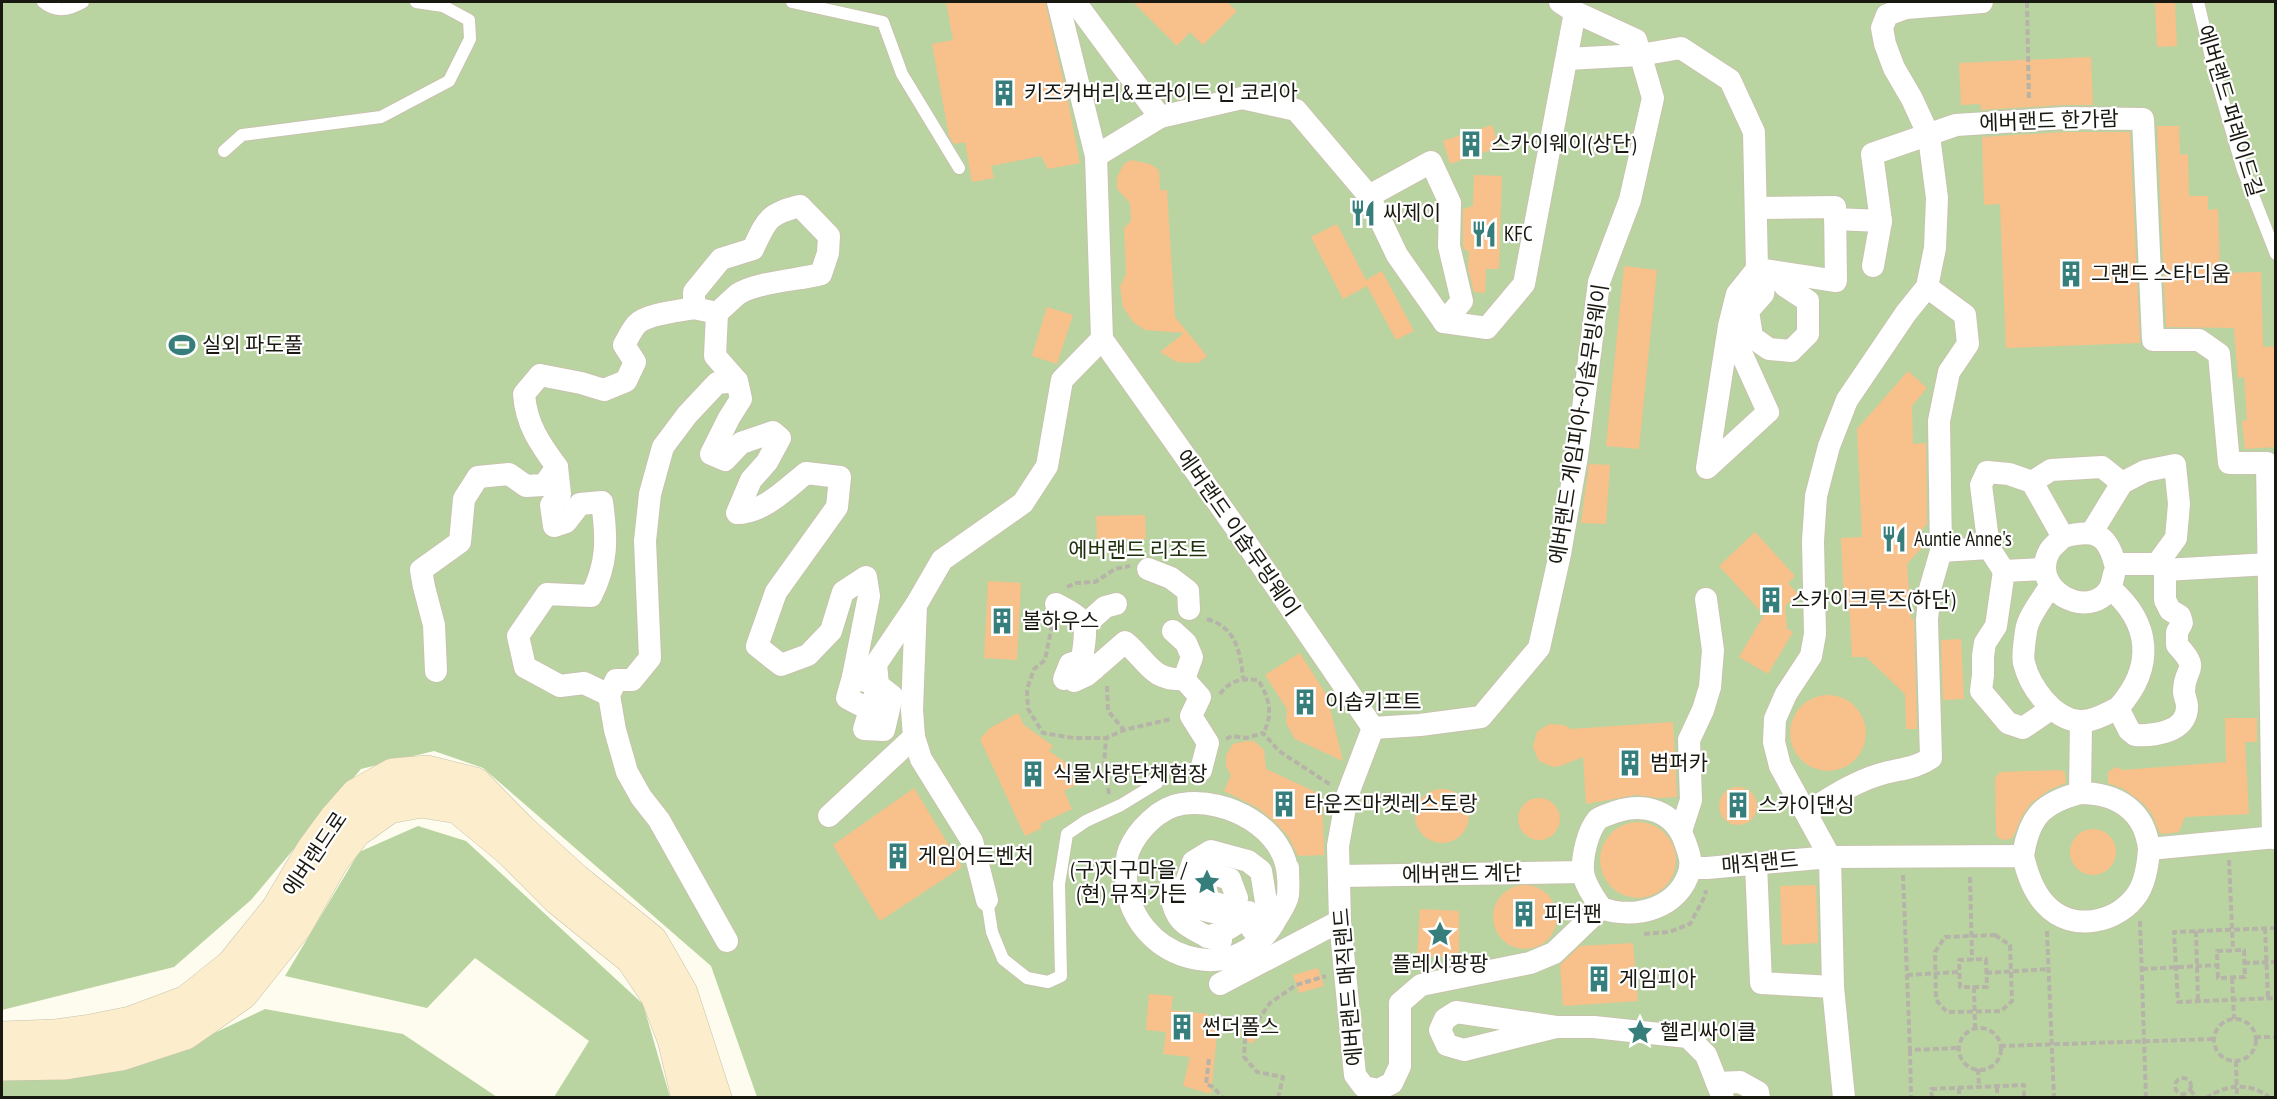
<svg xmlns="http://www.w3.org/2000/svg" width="2277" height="1099" font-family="'PT Sans Narrow','Noto Sans KR',sans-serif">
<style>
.green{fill:#bad4a1}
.building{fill:#f8c08a}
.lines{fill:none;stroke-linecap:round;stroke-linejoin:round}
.lane-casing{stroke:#c7c3ad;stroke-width:14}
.street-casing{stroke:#c7c3ad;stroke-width:24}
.secondary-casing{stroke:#c7c3ad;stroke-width:34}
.path{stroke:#b6b4a8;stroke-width:4;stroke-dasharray:6 3;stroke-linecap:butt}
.lane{stroke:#fff;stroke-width:12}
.street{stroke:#fff;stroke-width:22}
.secondary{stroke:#fcedcd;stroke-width:33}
.labels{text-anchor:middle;stroke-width:4.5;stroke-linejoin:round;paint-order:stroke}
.poi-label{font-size:21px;fill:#1a1911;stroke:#fff;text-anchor:start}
.street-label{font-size:21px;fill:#1a1911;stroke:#fff}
.park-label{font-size:21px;fill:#20300d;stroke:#fff}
</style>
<rect width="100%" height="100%" fill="#fefcee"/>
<g class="green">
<path d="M2,2h2273v1095h-1518l-46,-131 -228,-198 -49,-17 -73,18 -110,131 -77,67 -172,43z"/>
<path d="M418,826l48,15 177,163 27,93h-116l35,-56 -114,-83 -48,50 -142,-32 74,-124z"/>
<path d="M265,1009l138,25 94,63 -495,1v-20l119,-7 66,-25z"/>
</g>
<g class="building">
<path d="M946,2h99l22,94 13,67 -32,6 -7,-13 -50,10 3,12 -22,4 -7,-40 -11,2 -5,-8 -17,-92 21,-4z"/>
<path d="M1133,2h94l10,9 -34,34 -13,-13 -13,14z"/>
<path d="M2155,2h20l2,44 -20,1z"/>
<path d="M2091,57l2,48h-30l-82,5 -1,-6 -19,1 -2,-42z"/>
<path d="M1492,125l7,22 -49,17 -7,-23z"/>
<path d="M2157,126h22l1,29 8,-1 1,42h19v14l10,-1 2,64 41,-1 2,75 13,-1v101l-31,2 -3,-28 5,-1 -3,-43 -6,1 -4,-50 -68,-1z"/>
<path d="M2064,132h66l10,211 -134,5 -6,-144 -16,1 -2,-68z"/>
<path d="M1131,160l19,4 9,6 1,20h7l8,127 32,39 -9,7 -21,-1 -17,-10 24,-19 -39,-3 -12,-8 -10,-15 -3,-20 6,-13 -2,-46 7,-7 -1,-18 -13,-14v-12l7,-13z"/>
<path d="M1474,175l28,1 -3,93h-13l-1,24 -11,-1 -6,-24 1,-16 -5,-3 -1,-4v-36l10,-3z"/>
<path d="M1337,224l29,56 16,-9 32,60 -18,9 -29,-54 -24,13 -32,-62z"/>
<path d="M1624,266l33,4 -18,179 -33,-3z"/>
<path d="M1047,307l26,8 -16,49 -25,-8z"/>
<path d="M1908,371l19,17 -15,18 1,38 13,-1 1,81 -9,10 9,8 -20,22 4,54 3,2 3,109h-11l-1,-35 -39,-37h-14l-3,-55h-5l-3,-64 21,-1 -5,-108z"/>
<path d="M1589,464l21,1 -4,59 -25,-1z"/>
<path d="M1145,515l1,24 -49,2 -1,-25z"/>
<path d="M1755,532l40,44 -7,7 10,11 -13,12 2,23 6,3 -25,42 -29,-17 25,-42 -45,-49z"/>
<path d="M988,581l33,2 -4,77 -33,-2z"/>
<path d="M1961,639l3,60 -21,1 -2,-60z"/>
<path d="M1300,653l27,43 16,65 -48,-22 -9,-16 1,-14 -22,-34z"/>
<circle cx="1828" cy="733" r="38"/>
<path d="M1018,713l6,12 29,21 -4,5 16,11 11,23 -12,6 8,18 -32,15 2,4 -17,8 -45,-97 10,-11z"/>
<path d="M2225,718h32v24h-12l4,72 -64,3 -6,15 -16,2 -4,-2 -6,-16 -9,-12 -20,-15 -16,-6v-11l8,-5 7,3 103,-8z"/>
<path d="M1673,722l4,75 -18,1 -23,-3 -50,9 -3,-47 -23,9 -7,1 -14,-6 -6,-14 4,-15 12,-8 15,1 7,4z"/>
<path d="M1246,741h8l10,9 2,19 56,26 2,60 -26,1 -10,-20 -14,-15 -16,-13 -34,-17 7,-16 -5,-8v-12l7,-11z"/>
<path d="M2060,770l5,2 1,11 -17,7 -19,14 -8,12 -9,21 -6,3 -7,-1 -4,-4 -1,-57 5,-6z"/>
<circle cx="1738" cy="806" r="19"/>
<path d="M914,788l48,79 -82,54 -47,-76z"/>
<circle cx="1442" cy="816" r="27"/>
<circle cx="1539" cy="819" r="21"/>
<circle cx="1638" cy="860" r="38"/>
<circle cx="2093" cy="852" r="23"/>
<path d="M1816,885l2,58 -36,2 -2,-59z"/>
<circle cx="1525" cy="917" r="32"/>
<path d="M1420,909l39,2v46h-42z"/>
<path d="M1633,943l5,58 -75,5 -3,-41 20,-19z"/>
<path d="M1318,968l6,18 -25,7 -6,-18z"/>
<path d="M1149,994l24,2 -2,14 37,4 -1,10 11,1 -7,69 -28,-8 7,-29 -27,-3 3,-22 -20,-2z"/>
<path d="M1252,1018l13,8 -13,18 -12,-9z"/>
</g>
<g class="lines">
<g class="lane-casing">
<g id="lane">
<path d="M43,2c13,11 26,8 40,0"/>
<path d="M792,2l91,20 19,52 57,94"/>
<path d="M2198,2l17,72 28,96 33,84"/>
<path d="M224,151l18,-16 139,-18 68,-36 21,-42 -1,-19 -26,-14 -27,-4"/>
<path d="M987,900l5,32 11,27 24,19 21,4 13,-6 -2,-92 8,-50 19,-13 35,-16 36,-22"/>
</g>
</g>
<g class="street-casing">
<g id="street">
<path d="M1075,2l85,115 82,-19 54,12 73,86 28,59 47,67 18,-21 -13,-55 1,-43 -19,-41 -62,34"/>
<path d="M1982,2l-76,6 -19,7 -5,13 3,16 9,24 18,31 17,37 8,62 -2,50 -8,39 -21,26 -59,87 -18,46 -13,50 -3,45 2,93 -4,22 -25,38 -11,25 -1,23 6,24 50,91 193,-1c4,17 10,36 23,49 26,28 73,18 92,-12 8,-13 10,-29 11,-44l127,-12"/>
<path d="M1567,59l73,-4 41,-7 49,32 24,52 3,137 -20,25 -8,32 -22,142 61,-56 -39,-86"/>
<path d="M1096,156l64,-39"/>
<path d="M1756,208l79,-1 1,74 -79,-12"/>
<path d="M1835,219l46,2 -8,45"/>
<path d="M1881,221l-9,-67 84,-29 108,-7 79,1 10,221h46l20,14 10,109h38l6,375"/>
<path d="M1767,271l-4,23 -15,17 4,26 17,12 22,2 17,-17v-33l-23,-15"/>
<path d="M717,313l-23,-5v-16l27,-33 32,-10c14,-30 15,-35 47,-43l29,30 -1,17 -7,21c-23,6 -64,8 -83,20 -7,6 -14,13 -21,19l-2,43 22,25"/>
<path d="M1444,322l43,6 37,-44 51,-272 -15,-10"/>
<path d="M1102,339l134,189 137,200"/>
<path d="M557,467l3,27 -9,11 3,21 12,-4 14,-18 22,-2c5,36 6,61 -11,94l-44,-2 -29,42 7,31 35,19 24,-3 25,12"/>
<path d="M2032,482l19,-12 51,-3 20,16 23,-12 30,-6 4,39 -3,34 -19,26h-42c-8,-32 -22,-35 -52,-27"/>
<path d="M2092,532l30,-49"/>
<path d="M2063,537c-4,4 -10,9 -13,13 -23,40 40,72 60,38 2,-4 3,-10 4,-14"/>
<path d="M1941,551l48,-3"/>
<path d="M2157,564l8,6 104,-6"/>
<path d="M1148,569l23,9 17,13 1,18"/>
<path d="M2045,569l-41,2 -8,55 -11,17 -2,13v19l-2,16 27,32 15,5 28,-19"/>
<path d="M2004,571l-15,-23 -8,-63 6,-13 22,2 23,8 31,55"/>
<path d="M2050,586c-7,13 -22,30 -24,45 -1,9 -4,24 -2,32 6,24 29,56 55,58 13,1 27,-7 39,-13"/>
<path d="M2110,588c41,35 45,79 8,120l11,22 6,5c19,1 53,-3 52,-29 0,-5 -3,-10 -3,-14 0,-27 18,-20 -7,-47v-13l5,-9 -2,-7 -10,-6 -5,-10v-30"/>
<path d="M1056,604c34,18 31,18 26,56"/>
<path d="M1084,626l21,-19 11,-3"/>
<path d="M1173,631l13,12 6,14 -8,22"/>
<path d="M1094,669l31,-27c23,19 26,39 59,37l16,18 -9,19 17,27 -7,27"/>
<path d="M436,671l-2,-46 -10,-38 -3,-17 39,-28 4,-43 14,-22 31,-3 17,12 18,-1 13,-18c-17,-23 -31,-43 -33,-73l16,-19 41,8 23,7 22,-9 9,-19 -11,-17c4,-7 8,-16 13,-21 9,-10 43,-13 57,-16"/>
<path d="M1064,679l6,-15 12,-4 12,9 -7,6 -13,6"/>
<path d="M870,710l-23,-12 6,-21 25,8 -14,44 20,1 8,-34 -14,-11 -2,-21 40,-59"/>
<path d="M1373,728l-26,68 -9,50 2,75 15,154 9,12 14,3 14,-7 8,-17v-63l21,-18 109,-22 24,-10 47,-45c-7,-11 -17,-24 -18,-37 -1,-15 5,-41 15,-52 4,-3 12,-5 17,-7 30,-10 59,-1 70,30 3,8 7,19 5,27 -10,40 -55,51 -89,39"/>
<path d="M1373,728l47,-3 61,-8 58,-69 21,-94 17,-98 22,-174 31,-82 23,-102 -17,-58 -61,-28"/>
<path d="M2080,793c36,0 65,17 69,56"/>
<path d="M1807,812c22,-13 45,-29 71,-37 19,-6 37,-6 53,-17l-4,-138 3,-31 11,-38 -2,-130 10,-49 19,-28 -3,-29 -38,-28"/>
<path d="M829,816l85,-79"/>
<path d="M1681,831l10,-31 -2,-60 14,-30 7,-23 3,-37 -7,-51"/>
<path d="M2023,856c6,-39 19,-53 57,-63l1,-71"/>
<path d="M1756,864l5,119 72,4"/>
<path d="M1288,868c0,9 1,18 0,27 -1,8 -8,17 -12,24 -40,75 -148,39 -150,-42 0,-7 0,-20 3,-27 8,-19 30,-43 53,-46 45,-7 105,25 106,74"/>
<path d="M1690,868h17l123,-11 3,130 11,111"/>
<path d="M1340,876l243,-4"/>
<path d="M1170,888c1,10 4,25 12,33 6,6 30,20 39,19"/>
<path d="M987,900l-15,-59 -51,-82 -7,-22 -2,-27 4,-105 26,-45 81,-57 24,-37 15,-86 40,-41 -6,-183 -38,-154"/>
<path d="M1231,908l-22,-7 -5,-19 9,-8 17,5 7,19 -11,17 -30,-7 -10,-25 7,-21 18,-11 37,10 13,10 6,37 -15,21"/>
<path d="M1207,937c17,-4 30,-12 42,-25"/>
<path d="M727,941l-68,-121 -18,-23 -14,-25 -12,-42 -6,-35 7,-15h16l18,-22 -5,-117 5,-47 13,-47 24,-32 30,-32 20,-2 4,18 -12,19 -18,36 14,6 16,-17 32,-11 7,6 -13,24 -16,18 -14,33c26,0 49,-24 69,-40l34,4 -3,30 -61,85 -19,54 24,19 27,-10 23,-24 12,-39 23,-15 3,19 -16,81"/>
<path d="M1220,984l120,-63"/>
<path d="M1556,1027l-92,23 -17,-5 -7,-15 5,-11 11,-7 100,15h38l94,10 18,18 17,43"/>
<path d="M1717,1083l23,-1 18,10 1,6"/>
</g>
</g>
<g class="secondary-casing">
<g id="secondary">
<path d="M2,1038l52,-2 37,-5 40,-8 56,-21 45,-36 46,-57 35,-59 22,-30 22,-25 36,-20 34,-3 48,12 45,46 55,50 76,61 30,52 34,105"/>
<path d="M2,1064l63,-1 56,-9 64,-21 57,-40 54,-68 36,-64 23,-30 34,-24 32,-6 37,6 52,43 49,49 73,59 25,37 17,44 14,59"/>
</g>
</g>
<g class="path">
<path d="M2027,2l2,99"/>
<path d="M1067,587l9,-4 19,-1 20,-13 15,-3"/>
<path d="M1207,619c29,9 33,31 36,59"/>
<path d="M1052,625l-7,35 -11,9 -7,20 1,20 15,24 31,5h32"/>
<path d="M1107,686l1,25 16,19"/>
<path d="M1220,694c10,-14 22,-16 38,-14 11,17 16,35 5,53"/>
<path d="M1226,739l6,-3 14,2 17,-5 16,18 52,34"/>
<path d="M1109,794l-5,-28 2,-28 18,-8 47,-11"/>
<path d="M2229,860l4,90"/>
<path d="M1903,875l7,175 49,-2"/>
<path d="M1970,877l2,83"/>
<path d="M2140,921l6,177"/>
<path d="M2265,928l3,70"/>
<path d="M2276,928l-102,4 4,70 98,-4"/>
<path d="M2047,931l7,167"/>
<path d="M2196,931l2,70"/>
<path d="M1644,934l25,-2 21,-8 15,-28 1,-6"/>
<path d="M1995,935l15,10 2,56 -11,10 -54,1 -11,-12 -1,-48 10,-15z"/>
<path d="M2244,950l1,27 -27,1 -1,-27z"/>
<path d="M1986,959l1,28h-27l-1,-27z"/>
<path d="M2244,963l32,-1"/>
<path d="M2142,969l76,-4"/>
<path d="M1986,973l63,-4"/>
<path d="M1907,975l52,-3"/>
<path d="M2232,978l2,41"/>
<path d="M1974,987l1,41"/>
<circle cx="2235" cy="1040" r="21"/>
<circle cx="1980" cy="1049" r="21"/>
<path d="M2255,1037h21"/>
<path d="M2000,1046l214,-7"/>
<path d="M1910,1050l1,48"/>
<path d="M1209,1059l-3,25 7,3 10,11"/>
<path d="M2236,1061l1,37"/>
<path d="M1978,1069l1,18"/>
<circle cx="2183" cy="1086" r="8"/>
<path d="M1997,1087v11"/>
<path d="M1959,1088v10"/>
<path d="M2190,1090l7,8"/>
<path d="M1278,1098l5,-21 -26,-5 -13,-15 1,-18 25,-36 26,-18 30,-9"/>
<path d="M1932,1098l-1,-9 93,-4v13"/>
<path d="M2206,1098c20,-13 44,-17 64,0"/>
</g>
<use href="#lane" class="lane"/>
<use href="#street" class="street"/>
<use href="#secondary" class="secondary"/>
</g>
<defs>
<g id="building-bare" transform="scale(2.07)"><path d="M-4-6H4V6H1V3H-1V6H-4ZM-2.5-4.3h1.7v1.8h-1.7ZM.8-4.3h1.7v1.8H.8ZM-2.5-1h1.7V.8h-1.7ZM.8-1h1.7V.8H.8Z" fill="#367e7b" stroke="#fff" stroke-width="2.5" paint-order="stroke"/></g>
<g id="restaurant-bare" transform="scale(2.07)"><path d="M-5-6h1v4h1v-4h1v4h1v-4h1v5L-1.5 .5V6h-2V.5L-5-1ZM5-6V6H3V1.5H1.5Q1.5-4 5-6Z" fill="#367e7b" stroke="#fff" stroke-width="2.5" paint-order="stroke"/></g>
<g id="stadium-bare" transform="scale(2.07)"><path d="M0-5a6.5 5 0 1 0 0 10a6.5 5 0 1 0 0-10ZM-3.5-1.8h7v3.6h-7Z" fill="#367e7b" stroke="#fff" stroke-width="2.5" paint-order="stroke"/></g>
<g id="sight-bare" transform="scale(2.07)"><path d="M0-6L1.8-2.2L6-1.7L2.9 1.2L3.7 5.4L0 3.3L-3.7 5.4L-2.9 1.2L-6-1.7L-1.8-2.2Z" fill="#367e7b" stroke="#fff" stroke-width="2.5" paint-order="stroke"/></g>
</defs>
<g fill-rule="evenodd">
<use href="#building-bare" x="1004" y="93"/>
<use href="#building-bare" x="1471" y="144"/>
<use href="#restaurant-bare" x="1363" y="213"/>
<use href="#restaurant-bare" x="1484" y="234"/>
<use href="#building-bare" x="2071" y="274"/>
<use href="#stadium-bare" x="182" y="345"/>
<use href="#restaurant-bare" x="1894" y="539"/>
<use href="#building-bare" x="1771" y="600"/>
<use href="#building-bare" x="1002" y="621"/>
<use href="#building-bare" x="1305" y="702"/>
<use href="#building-bare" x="1630" y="763"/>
<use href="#building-bare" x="1033" y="774"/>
<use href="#building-bare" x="1284" y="804"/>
<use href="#building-bare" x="1738" y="805"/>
<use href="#building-bare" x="898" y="856"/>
<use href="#sight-bare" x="1207" y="882"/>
<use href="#building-bare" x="1524" y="914"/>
<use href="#sight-bare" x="1440" y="934"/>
<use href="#building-bare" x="1599" y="979"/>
<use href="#building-bare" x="1182" y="1027"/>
<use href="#sight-bare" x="1640" y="1032"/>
</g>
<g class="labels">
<g class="poi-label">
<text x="1024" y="100">키즈커버리&amp;프라이드 인 코리아</text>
<text x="1491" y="151">스카이웨이(상단)</text>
<text x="1383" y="220">씨제이</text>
<text x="1504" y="241">KFC</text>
<text x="2091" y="281">그랜드 스타디움</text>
<text x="202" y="352">실외 파도풀</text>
<text x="1914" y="546">Auntie Anne's</text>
<text x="1791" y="607">스카이크루즈(하단)</text>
<text x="1022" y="628">볼하우스</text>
<text x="1325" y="709">이솝키프트</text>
<text x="1650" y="770">범퍼카</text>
<text x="1053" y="781">식물사랑단체험장</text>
<text x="1304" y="811">타운즈마켓레스토랑</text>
<text x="1758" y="812">스카이댄싱</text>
<text x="918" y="863">게임어드벤처</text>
<text x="1187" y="877" text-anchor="end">(구)지구마을 /<tspan x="1187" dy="24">(현) 뮤직가든</tspan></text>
<text x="1544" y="921">피터팬</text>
<text x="1440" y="971" text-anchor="middle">플레시팡팡</text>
<text x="1619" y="986">게임피아</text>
<text x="1202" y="1034">썬더폴스</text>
<text x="1660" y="1039">헬리싸이클</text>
</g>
<g class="street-label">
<text transform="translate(2230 111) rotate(73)" y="7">에버랜드 퍼레이드길</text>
<text transform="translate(2049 121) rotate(-2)" y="7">에버랜드 한가람</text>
<text transform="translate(1579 424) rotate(-81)" y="7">에버랜드 게임피아~이솝무빙웨이</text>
<text transform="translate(1238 533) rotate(55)" y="7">에버랜드 이솝무빙웨이</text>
<text transform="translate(315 854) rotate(-56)" y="7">에버랜드로</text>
<text transform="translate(1760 863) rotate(-5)" y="7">매직랜드</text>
<text transform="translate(1462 874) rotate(-1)" y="7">에버랜드 계단</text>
<text transform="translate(1348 987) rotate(-95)" y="7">에버랜드 매직랜드</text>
</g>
<g class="park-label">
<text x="1138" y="557">에버랜드 리조트</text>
</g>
</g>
<rect width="2277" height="1099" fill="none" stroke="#1a1911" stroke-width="6"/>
</svg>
